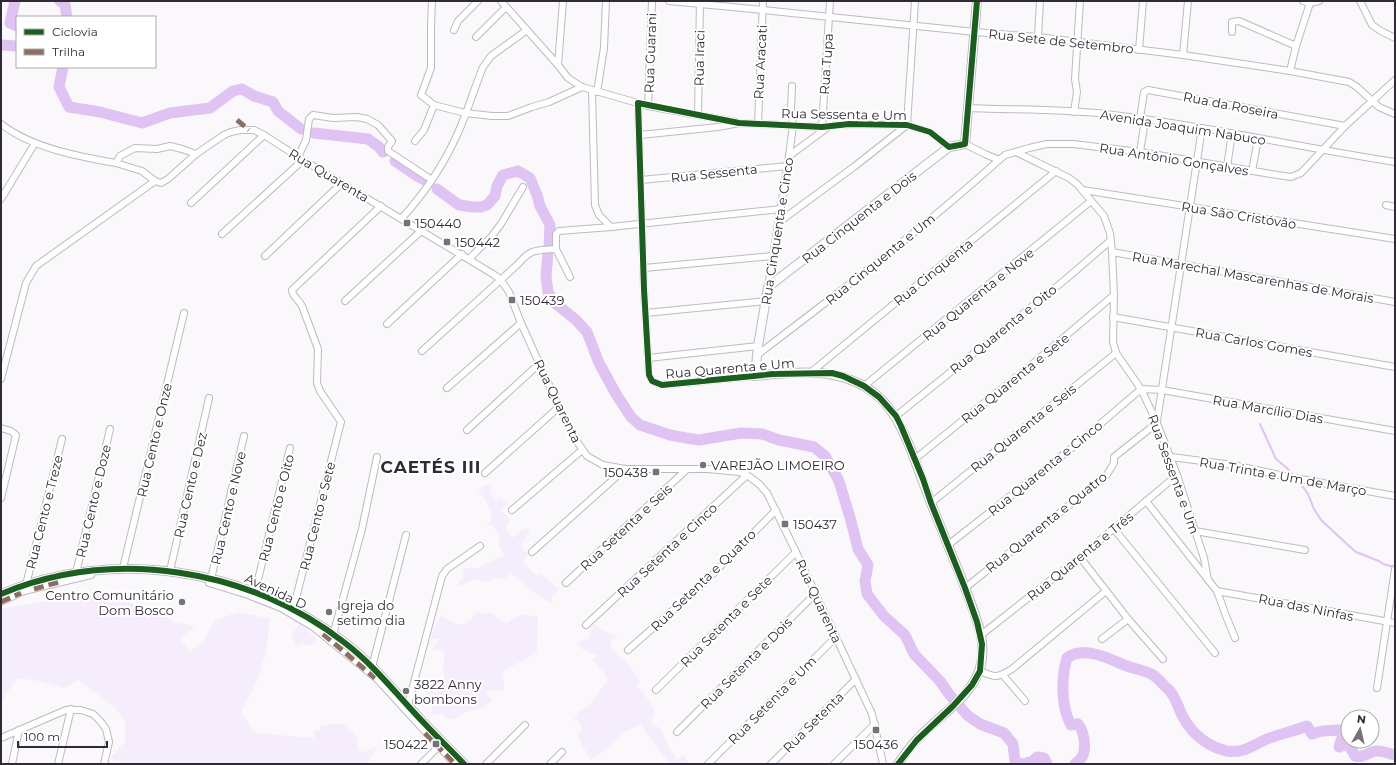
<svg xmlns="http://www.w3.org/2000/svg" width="1396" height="765" font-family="Montserrat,sans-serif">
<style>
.green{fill:#f6edfc}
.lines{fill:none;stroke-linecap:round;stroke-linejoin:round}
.stream{stroke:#dfc3f2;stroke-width:2}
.river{stroke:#dfc3f2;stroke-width:11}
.street-casing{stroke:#bebac1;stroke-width:8}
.secondary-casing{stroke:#bebac1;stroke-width:10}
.street{stroke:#fefefe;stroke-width:6}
.secondary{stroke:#fcfbfd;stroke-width:8}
.quiet{stroke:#8d6e63;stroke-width:5;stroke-dasharray:10 5;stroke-linecap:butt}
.cycleway-casing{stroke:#fff;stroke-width:8}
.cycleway{stroke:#1b5e20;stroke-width:6}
.poi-dot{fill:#77727a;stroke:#fff;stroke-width:1.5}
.labels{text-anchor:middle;stroke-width:4;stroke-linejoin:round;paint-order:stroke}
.street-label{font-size:13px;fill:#302a34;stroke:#fff}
.poi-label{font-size:13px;fill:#302a34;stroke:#fff;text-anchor:start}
.district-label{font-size:17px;font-weight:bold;letter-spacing:1px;fill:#302a34;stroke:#fff}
</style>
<rect width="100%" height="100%" fill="#faf8fb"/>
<g class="green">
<path d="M492,484l-2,9 6,8 4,-3 7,5 -6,8 9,8 -4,9 7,10 9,-8 8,-2 -5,12 -4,5 3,7 8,-2 -9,12 14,14 4,-3 18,16 -8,7 2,7c-19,-6 -26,-20 -43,-29l-7,6 -7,-2 -9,4 -11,-3 -21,8 9,-10 -1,-9h16l7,-5 18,-7 -5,-11 1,-6 -7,-13 -7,-1 6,-5c-2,-13 -5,-19 -14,-29l5,-5z"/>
<path d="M103,593l58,21 12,8 22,4 -14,13 8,13 14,-10 12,-22 24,-8 31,7 -4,33 -8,27 -17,33 13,20 25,3 35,3v-7l6,-1 1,-5c23,-2 22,-5 37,13l-1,12 8,2 12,-5 -10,17h-246v-2l-10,-4 14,-17v-20l-12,-15 -35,-26 -14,8 -25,-7 -21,-3 -12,16 -5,11v-94l3,-3z"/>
<path d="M478,611l4,3 7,-2 18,12c9,-11 17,-9 31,-8l-1,37 -34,18 1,20h-19l8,9 -13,9 -15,3 -11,7h-7l-5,-6 -5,2 -6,-1 2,-13 -5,-2 -3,-10 4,-5 7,8 9,-14 -2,-8 2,-18 -13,-3 7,-10h-9l11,-24c18,11 22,16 37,-4z"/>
<path d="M300,624c6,6 13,10 17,17l-7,4 -10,-1 -4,3 -2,-7 -3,-5z"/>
<path d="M593,624l17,10 8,1 -7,6v8c10,7 25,23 29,33l-5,3 8,7 12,19 -4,12 10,6 8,19 9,12 6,-5 4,9h-18l-30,-40c-4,3 -9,4 -14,7 -13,9 -21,22 -35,29l-9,-15 -5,-12 5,-3 -4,-10 -5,2 5,-10 11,-6 19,-26 -5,-8 -11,-13 7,-3 -6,-3 -10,-3 -6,-9 11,-1z"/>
</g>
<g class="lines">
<g class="stream">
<path d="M1260,424l16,35 11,9 6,8"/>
<path d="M1298,480l10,14 6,15 7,11 27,25 8,7 23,9 4,3 11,3"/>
</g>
<g class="river">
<path d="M15,1l-5,22 7,3"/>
<path d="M60,1l5,3 2,13"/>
<path d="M1,45l16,1"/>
<path d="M63,67l-4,20 10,20 31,5 42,11 28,-10 40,-5 23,-17 9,-2 12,7 19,6 5,9 23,18"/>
<path d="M314,133l54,6 11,8 4,5"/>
<path d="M395,161l22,15 11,6"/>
<path d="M437,189l22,16 14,2h8l6,-2 8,-9 2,-10 6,-11 15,-4 12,7 7,17 3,11 10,19 -1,23"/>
<path d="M548,252l-2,25 2,15 7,11 21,17 11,12 12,31 17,31 15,23 9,8 30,10 16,3 13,2 42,-7 21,1 17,6 35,7 11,9 14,25 12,40 7,28 10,16 -3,16 2,13 17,22 21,19 9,19 26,27 9,13 18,21 13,9 24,9 9,11 2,17 5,3"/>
<path d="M1023,764l10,-3 4,-4 7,1 3,6"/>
<path d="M1075,764c2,-2 6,-5 7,-7 5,-9 2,-26 -4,-33l-7,1c-10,-18 -10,-47 -4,-67 19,-14 45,3 63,9 8,3 17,4 23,8 4,2 12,12 16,15 7,7 9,18 14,27 9,17 25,30 44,34 16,3 26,-6 40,-12 13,-5 27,-8 40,-13l5,8 10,-3 17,-1 4,2c0,7 -3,9 -4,15l8,-3 3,3 5,9c9,3 15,-6 23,-5 5,0 12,3 17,4"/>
</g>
<g class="street-casing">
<g id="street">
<path d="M432,1l-1,25v42l-10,27 13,10 31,8 27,3h16l24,-9 17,-5 33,-15"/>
<path d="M501,1l57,64 10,13 14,9 66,19 88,16"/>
<path d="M669,1l94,9 212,22 63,5 145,18 107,16 59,11 8,5 22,20 16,7"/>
<path d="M1303,1l7,2 9,-2"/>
<path d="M1360,1l12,24 9,6 14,7"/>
<path d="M454,30l4,-9 20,-20"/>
<path d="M1232,32v-10l7,-1 57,25"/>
<path d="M476,37l30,-30"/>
<path d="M1038,37l2,-36"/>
<path d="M1139,50l4,-49"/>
<path d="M1183,55l5,-54"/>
<path d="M558,65l5,-64"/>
<path d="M1290,71l6,-25 14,-43"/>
<path d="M592,91l3,114 4,10 12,12 170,-18"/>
<path d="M597,92l7,-44 2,-47"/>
<path d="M638,103l6,186 5,86 3,6 10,4 93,-9"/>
<path d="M648,106l4,-105"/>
<path d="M969,108c45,2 93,1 136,6 98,11 193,33 290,48"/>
<path d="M1074,112l3,-20 -2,-13 5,-78"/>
<path d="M698,115l2,-114"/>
<path d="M1140,119l4,-27 4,-2 197,36"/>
<path d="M1,124c31,24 76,32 115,39l4,-7 15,-8 22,1 13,-3 12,3 14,5"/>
<path d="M758,124l5,-123"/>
<path d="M822,127l8,-126"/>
<path d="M640,135l78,-8 21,-4 83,4 27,-3 58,1 23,7 19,15"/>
<path d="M415,141l9,-11 10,-25"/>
<path d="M965,144l20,10 14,6 6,-5 24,-7 18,-4h26l67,8 131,22 20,3 10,-4 44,-47 50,-46"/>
<path d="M1016,152l53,26 8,6 27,32 6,17 2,19 2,43 -1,47 3,11 25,36 16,34 20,52 27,83 4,22"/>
<path d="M1140,152l5,-32"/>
<path d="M789,156l39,-29"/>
<path d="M298,157l8,-17 3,-21 4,-4 20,3 24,-1 10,2 11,6 14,16 -4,6v4l44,29"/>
<path d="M116,163l26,8 13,10 6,2 7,-4 28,-25 28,-19 7,-3 9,-2h14l10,5 39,25 190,114 7,5 9,13 12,31 38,84 17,33 11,16 16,9 22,4h83l31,3 8,3 12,9 8,9 29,59 76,162 11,50"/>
<path d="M1227,167l5,-34"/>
<path d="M1252,171l6,-32"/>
<path d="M641,180l146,-14"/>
<path d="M1083,190l312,49"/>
<path d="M1,199l34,-56"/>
<path d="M191,203l73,-68"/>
<path d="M1386,205l9,2"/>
<path d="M401,219c23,-25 42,-53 56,-84 10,-22 17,-46 26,-68l8,-11 36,-26"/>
<path d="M779,222l76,-56 52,-41 8,-124"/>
<path d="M222,234l81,-74"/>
<path d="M556,249v-15l3,-3 52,-4"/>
<path d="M1112,252l283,50"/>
<path d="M265,256l77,-73"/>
<path d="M469,259l22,-22 10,-13 22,-37"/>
<path d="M644,268l129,-12"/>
<path d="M768,287l21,-131 4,-30 -2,-17 1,-23"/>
<path d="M345,301l76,-70"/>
<path d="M646,313l120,-12"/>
<path d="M1113,317l282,50"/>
<path d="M387,324l75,-70"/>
<path d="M422,351l95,-86c14,-16 18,-15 39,-16l14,28"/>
<path d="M757,355c83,-63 165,-126 242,-195"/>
<path d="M648,358l110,-12"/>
<path d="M810,373l246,-202"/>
<path d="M1,379l25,-96 10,-17 119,-85"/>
<path d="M864,386l227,-185"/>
<path d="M447,388l74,-65"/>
<path d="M1141,389l21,1 233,41"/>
<path d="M896,416l170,-137 44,-38"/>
<path d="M1157,421l45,-293"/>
<path d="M1,428l10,3 5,4 -15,63"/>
<path d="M467,430l73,-67"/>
<path d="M1171,457l62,8 56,12 106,19"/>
<path d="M915,459l115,-93 84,-71"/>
<path d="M485,473l74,-66"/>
<path d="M1146,501l71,90 9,25 9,22"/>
<path d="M931,503l185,-150"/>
<path d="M512,510l70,-60"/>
<path d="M1114,529l101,124"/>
<path d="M1195,531l110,19"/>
<path d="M948,545l130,-102 63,-54"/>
<path d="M532,552l93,-83"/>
<path d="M1080,557l48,62 35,40"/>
<path d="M123,568l61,-255"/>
<path d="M170,571l39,-173"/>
<path d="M76,573l34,-144"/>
<path d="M211,579l33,-143"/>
<path d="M209,583l39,12 33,13 32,19 64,52 78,85"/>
<path d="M566,583l120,-113"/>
<path d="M26,585l36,-146"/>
<path d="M965,588l141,-112 8,-13v-6l43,-34"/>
<path d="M1217,591l178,32"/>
<path d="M255,592l35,-144"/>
<path d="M1,602l23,-11 67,-16"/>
<path d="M293,610l48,-188 -21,-31 -3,-8 1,-34 -16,-43c-3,-6 -10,-10 -10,-16l89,-84"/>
<path d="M586,625l161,-150"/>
<path d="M333,635l29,-106 15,-72"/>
<path d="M981,635l99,-78 97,-82"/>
<path d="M1102,639l26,-20"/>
<path d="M628,650l79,-70 69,-70"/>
<path d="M372,667l34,-132"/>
<path d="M980,671c16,7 17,7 32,-2l94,-78"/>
<path d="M1003,675l22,26"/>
<path d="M1377,688l18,-119"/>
<path d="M656,690l140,-138"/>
<path d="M408,705l34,-129 5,-7 33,-23"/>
<path d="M677,732l138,-138"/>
<path d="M1,738l65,-28h15l12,4 8,8 5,7 3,13 -5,22"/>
<path d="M12,764l7,-34"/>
<path d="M58,764l13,-55"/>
<path d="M421,764l20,-20"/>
<path d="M486,764l39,-39"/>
<path d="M550,764l12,-12"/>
<path d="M708,764l128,-127"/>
<path d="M771,764l85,-85"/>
<path d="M834,764l41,-40"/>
</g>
</g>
<g class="secondary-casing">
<g id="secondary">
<path d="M1,594c113,-47 248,-26 344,49 30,23 53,53 79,80 13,14 27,27 40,41"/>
<path d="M898,764c10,-16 22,-29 36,-41 17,-15 37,-30 45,-52 4,-11 4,-25 2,-36 -5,-21 -14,-42 -22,-63 -8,-19 -16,-39 -24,-59 -9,-22 -17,-45 -26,-68 -8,-18 -15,-34 -30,-48 -35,-31 -81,-26 -124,-21l3,-30 10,-59 181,-140 16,-3 12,-143"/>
</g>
</g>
<use href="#street" class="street"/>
<use href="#secondary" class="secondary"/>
<g class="quiet">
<path d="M237,120l12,10"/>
<path d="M34,589l25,-7"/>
<path d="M1,602l20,-9"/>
<path d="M323,634l52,44"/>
<path d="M425,733l30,31"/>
</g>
<g class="cycleway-casing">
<g id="cycleway">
<path d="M1,594c113,-47 248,-26 344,49 30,23 53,53 79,80 13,14 27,27 40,41"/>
<path d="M898,764l19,-24 36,-34 19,-21 8,-14 2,-27 -5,-22 -12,-34 -34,-85 -8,-24 -22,-53 -5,-10 -17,-19 -15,-11 -21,-10 -11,-3 -59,1 -111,11 -10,-4 -3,-6 -5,-86 -6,-186 101,20 83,4 27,-3 58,1 23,7 19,15 16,-3 12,-143"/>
</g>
</g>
<use href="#cycleway" class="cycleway"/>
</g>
<g class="poi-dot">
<rect x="403" y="219" width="8" height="8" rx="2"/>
<rect x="443" y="238" width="8" height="8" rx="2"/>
<rect x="508" y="296" width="8" height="8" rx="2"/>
<circle cx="703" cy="465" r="4"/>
<rect x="652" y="468" width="8" height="8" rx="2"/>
<rect x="781" y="520" width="8" height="8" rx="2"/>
<circle cx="182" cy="602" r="4"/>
<circle cx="329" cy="612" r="4"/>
<circle cx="406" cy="691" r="4"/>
<rect x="872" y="726" width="8" height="8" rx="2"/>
<rect x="432" y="740" width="8" height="8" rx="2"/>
</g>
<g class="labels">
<g class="street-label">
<text transform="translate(1061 41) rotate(6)" y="5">Rua Sete de Setembro</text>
<text transform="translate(650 53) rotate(-88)" y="5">Rua Guarani</text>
<text transform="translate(699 58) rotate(-89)" y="5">Rua Iraci</text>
<text transform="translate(760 62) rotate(-87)" y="5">Rua Aracati</text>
<text transform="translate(826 64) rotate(-86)" y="5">Rua Tupa</text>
<text transform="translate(1231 105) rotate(11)" y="5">Rua da Roseira</text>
<text transform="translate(844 114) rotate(1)" y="5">Rua Sessenta e Um</text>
<text transform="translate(1183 127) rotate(9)" y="5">Avenida Joaquim Nabuco</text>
<text transform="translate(1174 159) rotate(9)" y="5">Rua Antônio Gonçalves</text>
<text transform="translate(714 173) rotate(-6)" y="5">Rua Sessenta</text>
<text transform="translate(329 175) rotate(31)" y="5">Rua Quarenta</text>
<text transform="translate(1239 215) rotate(9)" y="5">Rua São Cristóvão</text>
<text transform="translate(859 217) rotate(-38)" y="5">Rua Cinquenta e Dois</text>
<text transform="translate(777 231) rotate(-81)" y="5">Rua Cinquenta e Cinco</text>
<text transform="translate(880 259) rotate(-39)" y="5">Rua Cinquenta e Um</text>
<text transform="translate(933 272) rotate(-39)" y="5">Rua Cinquenta</text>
<text transform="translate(1253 277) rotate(10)" y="5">Rua Marechal Mascarenhas de Morais</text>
<text transform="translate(978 294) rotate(-39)" y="5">Rua Quarenta e Nove</text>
<text transform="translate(1003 329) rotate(-39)" y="5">Rua Quarenta e Oito</text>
<text transform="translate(1254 342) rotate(10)" y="5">Rua Carlos Gomes</text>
<text transform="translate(730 368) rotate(-5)" y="5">Rua Quarenta e Um</text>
<text transform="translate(1015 378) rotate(-39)" y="5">Rua Quarenta e Sete</text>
<text transform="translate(558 401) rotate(64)" y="5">Rua Quarenta</text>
<text transform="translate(1268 409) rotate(10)" y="5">Rua Marcílio Dias</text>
<text transform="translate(1023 428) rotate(-39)" y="5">Rua Quarenta e Seis</text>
<text transform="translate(154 440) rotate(-77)" y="5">Rua Cento e Onze</text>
<text transform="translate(1045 468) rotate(-39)" y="5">Rua Quarenta e Cinco</text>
<text transform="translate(1174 474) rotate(70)" y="5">Rua Sessenta e Um</text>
<text transform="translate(1283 476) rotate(10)" y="5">Rua Trinta e Um de Março</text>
<text transform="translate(190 485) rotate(-77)" y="5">Rua Cento e Dez</text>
<text transform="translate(93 501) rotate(-77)" y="5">Rua Cento e Doze</text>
<text transform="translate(228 508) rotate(-77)" y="5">Rua Cento e Nove</text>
<text transform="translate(276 508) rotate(-76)" y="5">Rua Cento e Oito</text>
<text transform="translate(44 512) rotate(-76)" y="5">Rua Cento e Treze</text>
<text transform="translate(317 516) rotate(-76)" y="5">Rua Cento e Sete</text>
<text transform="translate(1046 522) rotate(-39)" y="5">Rua Quarenta e Quatro</text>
<text transform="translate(626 527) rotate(-43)" y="5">Rua Setenta e Seis</text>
<text transform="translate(667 550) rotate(-43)" y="5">Rua Setenta e Cinco</text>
<text transform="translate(1080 556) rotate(-39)" y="5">Rua Quarenta e Três</text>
<text transform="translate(703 580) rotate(-44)" y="5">Rua Setenta e Quatro</text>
<text transform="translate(276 591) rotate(25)" y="5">Avenida D</text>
<text transform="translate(819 601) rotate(65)" y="5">Rua Quarenta</text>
<text transform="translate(1306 607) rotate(11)" y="5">Rua das Ninfas</text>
<text transform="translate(726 621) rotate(-45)" y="5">Rua Setenta e Sete</text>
<text transform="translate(746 663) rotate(-45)" y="5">Rua Setenta e Dois</text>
<text transform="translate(772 700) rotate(-45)" y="5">Rua Setenta e Um</text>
<text transform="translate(813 722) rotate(-45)" y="5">Rua Setenta</text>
</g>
<g class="poi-label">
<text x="415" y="228">150440</text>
<text x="455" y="247">150442</text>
<text x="520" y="305">150439</text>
<text x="711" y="470">VAREJÃO LIMOEIRO</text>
<text x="648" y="477" text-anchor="end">150438</text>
<text x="793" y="529">150437</text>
<text x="174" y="600" text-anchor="end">Centro Comunitário<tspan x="174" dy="15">Dom Bosco</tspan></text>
<text x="337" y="610">Igreja do<tspan x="337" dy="15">setimo dia</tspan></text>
<text x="414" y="689">3822 Anny<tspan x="414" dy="15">bombons</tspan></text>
<text x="428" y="749" text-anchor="end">150422</text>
<text x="876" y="749" text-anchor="middle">150436</text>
</g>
<g class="district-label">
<text x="431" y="473">CAETÉS III</text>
</g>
</g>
<rect width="1396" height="765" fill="none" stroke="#302a34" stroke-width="4"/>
<rect x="16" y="16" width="140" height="52" fill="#ffffff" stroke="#acaaae"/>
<rect x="24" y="29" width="20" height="6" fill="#1b5e20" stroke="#acaaae"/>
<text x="52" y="36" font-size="12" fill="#302a34">Ciclovia</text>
<rect x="24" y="49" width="20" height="6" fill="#8d6e63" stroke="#acaaae"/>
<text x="52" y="56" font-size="12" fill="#302a34">Trilha</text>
<g transform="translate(1360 729) rotate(8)"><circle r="19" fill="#ffffff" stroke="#acaaae"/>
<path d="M0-3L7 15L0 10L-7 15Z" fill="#77727a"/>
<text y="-6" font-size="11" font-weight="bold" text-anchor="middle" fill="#302a34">N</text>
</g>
<path d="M18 741v6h89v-6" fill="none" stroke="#302a34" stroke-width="2"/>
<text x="24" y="741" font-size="12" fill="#302a34" stroke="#ffffff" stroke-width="3" paint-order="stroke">100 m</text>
</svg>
